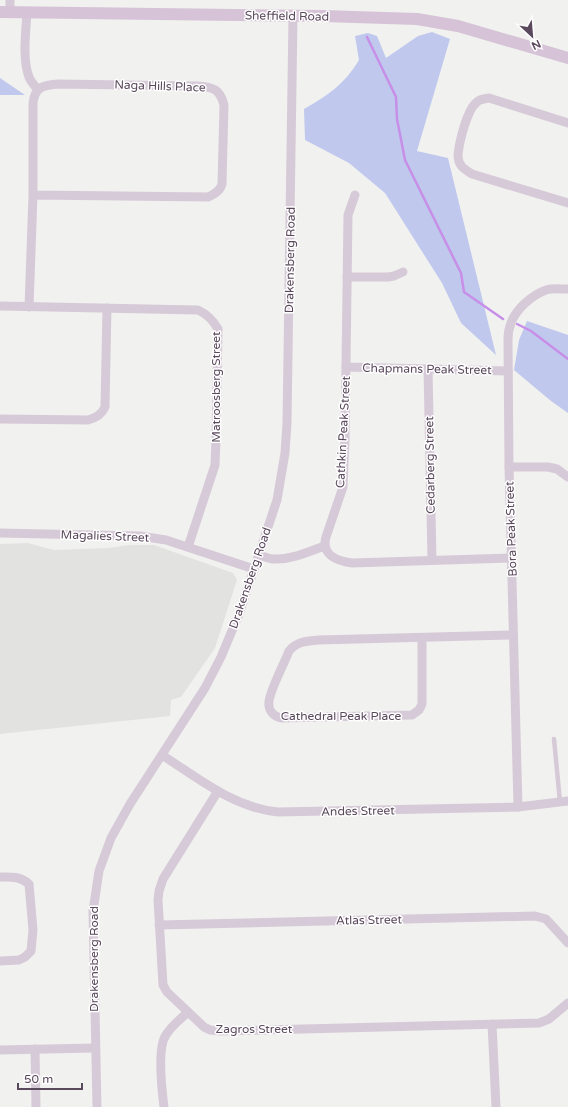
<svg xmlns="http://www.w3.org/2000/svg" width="568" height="1107" font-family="'Varela Round',sans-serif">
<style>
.education{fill:#e2e3e1}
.green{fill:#c0c8ed}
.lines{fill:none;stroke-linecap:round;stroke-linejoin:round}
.stream{stroke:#c78fe8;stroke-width:2.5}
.lane{stroke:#d7cad8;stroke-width:4.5}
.street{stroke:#d7cad8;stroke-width:9}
.secondary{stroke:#d6c3d7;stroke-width:12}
.labels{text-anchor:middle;stroke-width:3;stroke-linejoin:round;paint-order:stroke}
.street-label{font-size:12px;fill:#5a485c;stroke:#fff}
</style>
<rect width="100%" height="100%" fill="#f1f2ef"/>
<path class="education" d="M28,543l26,7 54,-2 22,-3h24l79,28 4,7 -22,68 -34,49 -10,3 -1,16 -170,18v-190z"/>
<g class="green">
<path d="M432,32l18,7 -33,112 31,7 48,197 -35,-32 -19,-40 -57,-90 -36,-30 -44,-23 -1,-31c24,-14 40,-24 55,-49l-4,-24 13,-3 9,3 9,22 32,-22z"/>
<path d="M0,78l25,17h-25z"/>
<path d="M527,321l41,14v78l-17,-12 -37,-31 5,-30z"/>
</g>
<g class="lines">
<g class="stream">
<path d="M367,37l29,60 1,22 8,41 56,113 3,19 39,27"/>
<path d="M517,324l14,7 37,28"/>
</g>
<path class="lane" d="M554,739l6,63"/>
<g class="street">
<path d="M10,11v-11"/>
<path d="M27,12c-1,19 -5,47 2,65 2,5 6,9 9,13"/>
<path d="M568,123l-79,-25c-5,1 -9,1 -12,4 -10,7 -18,41 -19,53 0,11 6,14 14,19l96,29"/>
<path d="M355,195l-7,20 -3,224 -2,48 -17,50c-5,18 11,24 26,26l160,-5"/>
<path d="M347,277h41l6,-1 9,-4"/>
<path d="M0,306l198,4c9,4 15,10 20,19l-2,111 -1,25 -27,82"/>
<path d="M29,307l4,-112v-92c2,-17 11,-18 26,-19l138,2c16,1 23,3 27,19l-2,79c-2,7 -7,10 -14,13l-175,-2"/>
<path d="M346,367l162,4"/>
<path d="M428,369l4,191"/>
<path d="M0,419l88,1c8,-2 14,-6 17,-13l2,-99"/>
<path d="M509,467h39l9,2 11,8"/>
<path d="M0,533l140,3 26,4 88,29"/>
<path d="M259,555c4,1 10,4 15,4 18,1 35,-8 51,-13"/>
<path d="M422,638v66l-3,6 -7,5 -131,3c-8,-2 -13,-8 -12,-16 0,-10 16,-40 20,-51 8,-10 18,-10 30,-11l194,-5"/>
<path d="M162,755c36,23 72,53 116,57l240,-5 50,-6"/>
<path d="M218,791l-55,88 -4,12 -1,9 5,85 4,7 37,35 6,3 10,1 319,-8 10,-4 19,-16"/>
<path d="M518,807l-9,-340 -1,-128c0,-5 1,-11 3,-16 5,-14 21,-28 35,-33 7,-2 15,-1 22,-1"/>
<path d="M0,877c11,0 20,-1 29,7l4,46 -2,21 -6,6 -6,3 -19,1"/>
<path d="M159,925l376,-9 11,3 22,24"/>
<path d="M492,1024l4,83"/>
<path d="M35,1049l1,58"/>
<path d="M0,1050l95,-2"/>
<path d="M97,1107l-4,-196 6,-40 12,-33 19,-34 75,-116 16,-31 18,-43 38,-114 8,-47 2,-30 6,-407"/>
<path d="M164,1107c-2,-16 -7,-60 2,-72 5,-9 15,-16 22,-23"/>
</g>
<path class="secondary" d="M0,12l323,4 94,3 41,7 110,32"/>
</g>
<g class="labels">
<g class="street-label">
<text transform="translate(287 16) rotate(1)" y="4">Sheffield Road</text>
<text transform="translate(160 86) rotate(2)" y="4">Naga Hills Place</text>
<text transform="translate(290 260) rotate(-89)" y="4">Drakensberg Road</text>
<text transform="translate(427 369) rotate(1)" y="4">Chapmans Peak Street</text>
<text transform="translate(216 387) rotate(-90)" y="4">Matroosberg Street</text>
<text transform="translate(343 432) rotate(-87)" y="4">Cathkin Peak Street</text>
<text transform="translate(430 465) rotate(-91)" y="4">Cedarberg Street</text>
<text transform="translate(511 529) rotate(-92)" y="4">Bora Peak Street</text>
<text transform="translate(105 536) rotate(2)" y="4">Magalies Street</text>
<text transform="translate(250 578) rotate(-71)" y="4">Drakensberg Road</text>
<text x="341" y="720">Cathedral Peak Place</text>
<text transform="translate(358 811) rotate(-1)" y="4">Andes Street</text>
<text transform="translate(369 920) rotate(-1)" y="4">Atlas Street</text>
<text transform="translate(94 959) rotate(-90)" y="4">Drakensberg Road</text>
<text x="254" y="1033">Zagros Street</text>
</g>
</g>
<g transform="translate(532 36) rotate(154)" stroke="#ffffff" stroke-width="3" paint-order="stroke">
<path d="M0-3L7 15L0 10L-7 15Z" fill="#5a485c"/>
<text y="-6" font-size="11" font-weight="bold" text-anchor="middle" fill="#5a485c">N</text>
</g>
<path d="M18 1083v6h64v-6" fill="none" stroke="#5a485c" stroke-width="2"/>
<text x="24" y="1083" font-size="12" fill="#5a485c" stroke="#ffffff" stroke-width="3" paint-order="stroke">50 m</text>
</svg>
